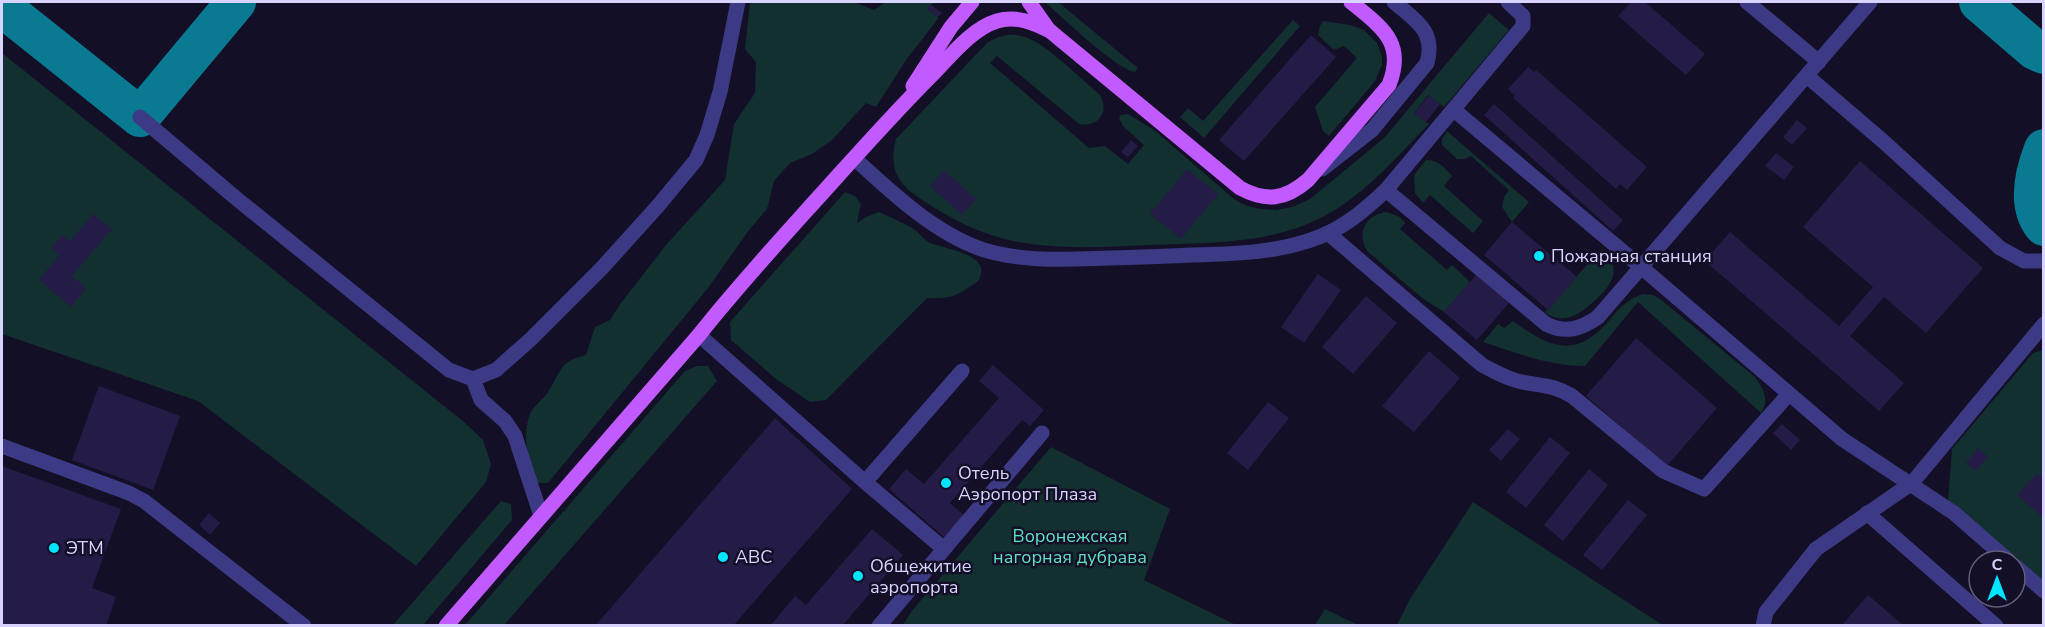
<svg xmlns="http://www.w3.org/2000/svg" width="2045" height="627" font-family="'Nunito Sans',sans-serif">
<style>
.green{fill:#12302f}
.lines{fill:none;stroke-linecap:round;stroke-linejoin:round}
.taxiway{stroke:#0a7a92;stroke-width:40}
.building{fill:#241b47}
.minor{stroke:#3d3a85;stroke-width:15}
.major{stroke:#c25bff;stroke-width:15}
.poi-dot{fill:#00e5ff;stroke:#130f26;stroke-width:2}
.labels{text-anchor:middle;stroke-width:5;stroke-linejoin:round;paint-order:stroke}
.poi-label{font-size:18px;fill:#d9d4ff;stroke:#130f26;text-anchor:start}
.park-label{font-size:18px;fill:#5fe0c0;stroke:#130f26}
</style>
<rect width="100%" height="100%" fill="#130f26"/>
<g class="green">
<path d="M750,2h104l20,8 12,-8h49l-8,6 11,9v2l-32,41 -30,47 -10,-4 -34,37 -20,14 -22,9 -16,18 -7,28 -18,21 -41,58 -160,195h-12c-7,-23 -15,-46 -6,-69 3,-8 13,-14 18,-22 13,-20 11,-31 38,-37l9,-28 15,-7 11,-17 45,-58 59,-65 9,-56 21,-31 1,-31 -11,-13z"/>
<path d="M1045,2h13l80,66 -3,4c-19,-3 -73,-55 -90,-70z"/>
<path d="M1489,13l20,17 -65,77 -16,-12 -14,18 15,11c-41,42 -78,87 -135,105 -47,15 -97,14 -145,16 -45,2 -92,5 -136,-4 -31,-7 -57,-19 -83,-36 -28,-17 -43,-31 -34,-66l91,-96c32,-20 53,0 78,21 12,10 23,21 35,31 10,17 -2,33 -21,29l-82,-68 -7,7 99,85 16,-2 23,18 16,-19 -21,-19 -4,-8 2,-3 7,-1 26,16 80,69 13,7 14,3 15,1 16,-3 18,-8 74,-61z"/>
<path d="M1293,20l7,6 -96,112 -24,-21 8,-9 15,13z"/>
<path d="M1323,21l27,4 14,5 13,13 5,14v8l-7,16 -46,55 -6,-5 -8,-24 42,-49 -13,-12 -10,4 -16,-15 2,-9z"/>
<path d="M2,53l462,369 19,18 8,24 -5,18 -70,84 -218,-165 -196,-67z"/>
<path d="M1447,131l82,71 -17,20 -10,-15 2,-10 5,-7 -38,-34 -7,3h-7l-15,-14v-6z"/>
<path d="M1426,160c13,0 18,7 26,16l-8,10 39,35 -10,12 -43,-38 -7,8 -8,-10 -1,-18z"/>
<path d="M845,192l10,4 6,8 -4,19 9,-6 13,-5c11,5 23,10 33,16 7,4 12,12 18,15 13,5 56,11 51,31 -1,5 -3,8 -7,10 -19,13 -25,15 -47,14l-101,102 -16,2 -34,-23 -45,-39 -1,-18z"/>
<path d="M1387,212l13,5 5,6 -5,6 47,41 5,-5 18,17 -26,30 -22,-14 -55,-47c-11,-18 -1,-37 20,-39z"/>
<path d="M1603,249c22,21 6,40 -12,55 -14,12 -29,21 -46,8l49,-55z"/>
<path d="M1643,294l10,1 7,4 95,78c8,12 15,22 6,36l-123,-111 -53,64c-35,0 -69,-13 -102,-24l15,-18 6,4 9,-7c34,25 61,39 94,2 11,-13 19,-24 36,-29z"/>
<path d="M2043,350v233l-95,-82 4,-52 81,-96z"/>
<path d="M697,366h11l9,15 -213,244h-39l220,-254z"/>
<path d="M1051,447l119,62 -26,71 92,45h-333l8,-13z"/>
<path d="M501,501l10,3 1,16 -89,105h-30z"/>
<path d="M1473,502l174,113 16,10h-266l13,-26z"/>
<path d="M1325,609l33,16h-43z"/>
</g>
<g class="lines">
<g class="taxiway">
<path d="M1979,2l56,48 9,4"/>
<path d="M2,7l138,110 96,-115"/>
<path d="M2044,149c-9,23 -17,56 0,77"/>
</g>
</g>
<g class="building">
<path d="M1631,2h14l60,52 -19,21 -68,-59z"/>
<path d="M930,4l12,9 -4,4 -11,-8z"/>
<path d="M1311,35l25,22 -92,104 -25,-21z"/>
<path d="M1528,67l6,5 2,-2 111,97 -20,23 -7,-6 -4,5 -103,-91 2,-2 -7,-7z"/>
<path d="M1429,95l11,9 -14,18 -12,-9z"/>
<path d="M1494,104l129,116 -10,11 -129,-116z"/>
<path d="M1797,120l10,8 -15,17 -9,-8z"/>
<path d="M1131,140l7,6 -10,11 -7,-5z"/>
<path d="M1776,153l18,14 -10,13 -19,-14z"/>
<path d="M1860,161l123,107 -57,65 -42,-36 -34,39 54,47 -25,28 -174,-150 25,-29 109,94 34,-39 -70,-60z"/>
<path d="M1187,169l31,25 -37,45 -31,-25z"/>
<path d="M944,170l32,29 -14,16 -32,-29z"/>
<path d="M93,214l19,15 -40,47 14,12 -15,19 -32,-27 20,-25 -8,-7 11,-13 8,6z"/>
<path d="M1512,222l65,55 -29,33 -64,-55z"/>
<path d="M1318,274l23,16 -37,53 -23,-16z"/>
<path d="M1476,275l33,28 -32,37 -33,-28z"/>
<path d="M1366,296l31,27 -44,51 -31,-27z"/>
<path d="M1636,338l81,70 -50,58 -81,-70z"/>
<path d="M1429,351l31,27 -46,54 -32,-26z"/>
<path d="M993,365l51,45 -14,16 -8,-6 -72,83 16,14 -20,22 -57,-50 17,-20 18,15 75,-86 -20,-17z"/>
<path d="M99,386l81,30 -27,74 -81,-30z"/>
<path d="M1268,402l21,16 -41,52 -21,-17z"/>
<path d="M775,418l77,71 -119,137h-138z"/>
<path d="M1782,424l18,16 -9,10 -18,-17z"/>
<path d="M1508,429l12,10 -19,22 -12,-11z"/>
<path d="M1550,437l20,16 -44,55 -20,-16z"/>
<path d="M1978,448l10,9 -12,14 -10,-8z"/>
<path d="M2,466l119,43 -29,79 24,9 -10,29h-104z"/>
<path d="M1589,469l19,16 -45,56 -19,-16z"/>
<path d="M2037,473l7,6v39l-27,-23z"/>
<path d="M1628,500l19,15 -45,55 -19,-15z"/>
<path d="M209,513l11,10 -10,12 -11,-10z"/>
<path d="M872,529l31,26 -61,71h-72l25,-30 11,9z"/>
<path d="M1868,595l36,31h-63z"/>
</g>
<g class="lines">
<g class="minor">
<path d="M1747,2l72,60"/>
<path d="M1807,76l77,66 116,106 24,13h20"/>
<path d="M1454,110l186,156 202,173 112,74 55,48"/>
<path d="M140,117l97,82 212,171 24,9 23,-9 35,-31 70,-70 56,-62 39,-47 11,-25 13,-43 18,-90"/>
<path d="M854,158c37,34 79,74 127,91 30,10 64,11 95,10 39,-1 77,-2 116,-4 43,-1 86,-2 127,-18 26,-10 47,-28 67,-47l137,-164v-10l-15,-14"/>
<path d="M1322,169l50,-39 55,-67c9,-32 -12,-43 -33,-61"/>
<path d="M1386,190l160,134c19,10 35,5 52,-7l272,-315"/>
<path d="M1328,233l154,132c13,7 26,14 40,17 20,4 32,3 50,14l91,75 41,18 84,-94"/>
<path d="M699,335l166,147 79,67"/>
<path d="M473,379l8,21 24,21 10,15 26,80"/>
<path d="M2,446l127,47 15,8 160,125"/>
<path d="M865,482l97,-111"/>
<path d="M1867,513l129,113"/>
<path d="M2015,566l29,25"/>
<path d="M879,626l163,-193"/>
<path d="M1763,626l3,-14 50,-63 96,-66 132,-159"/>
</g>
<g class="major">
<path d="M1029,2l19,27"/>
<path d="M913,86l38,-59 21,-25"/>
<path d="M446,626l253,-291c34,-43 71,-84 108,-125 41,-45 81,-91 124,-134 19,-19 40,-47 66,-55 19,-6 37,2 53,10l190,157c26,14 45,12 68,-8l81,-95c17,-43 -8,-58 -38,-83"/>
</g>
</g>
<g class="poi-dot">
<circle cx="1539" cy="256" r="6"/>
<circle cx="946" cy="483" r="6"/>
<circle cx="54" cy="548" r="6"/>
<circle cx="723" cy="557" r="6"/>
<circle cx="858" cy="576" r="6"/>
</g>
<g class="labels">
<g class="poi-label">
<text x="1551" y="262">Пожарная станция</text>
<text x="958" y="479">Отель<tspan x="958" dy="21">Аэропорт Плаза</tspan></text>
<text x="66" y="554">ЭТМ</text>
<text x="735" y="563">ABC</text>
<text x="870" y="572">Общежитие<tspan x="870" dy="21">аэропорта</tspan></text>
</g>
<g class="park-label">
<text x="1070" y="542">Воронежская<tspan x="1070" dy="21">нагорная дубрава</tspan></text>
</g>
</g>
<rect width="2045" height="627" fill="none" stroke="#d9d4ff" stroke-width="6"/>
<g transform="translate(1997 579)"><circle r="28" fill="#130f26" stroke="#625e7d" stroke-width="1.5"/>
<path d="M0-4.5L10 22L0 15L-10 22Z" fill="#00e5ff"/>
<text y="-9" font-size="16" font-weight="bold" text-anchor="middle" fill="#d9d4ff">С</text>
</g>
</svg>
